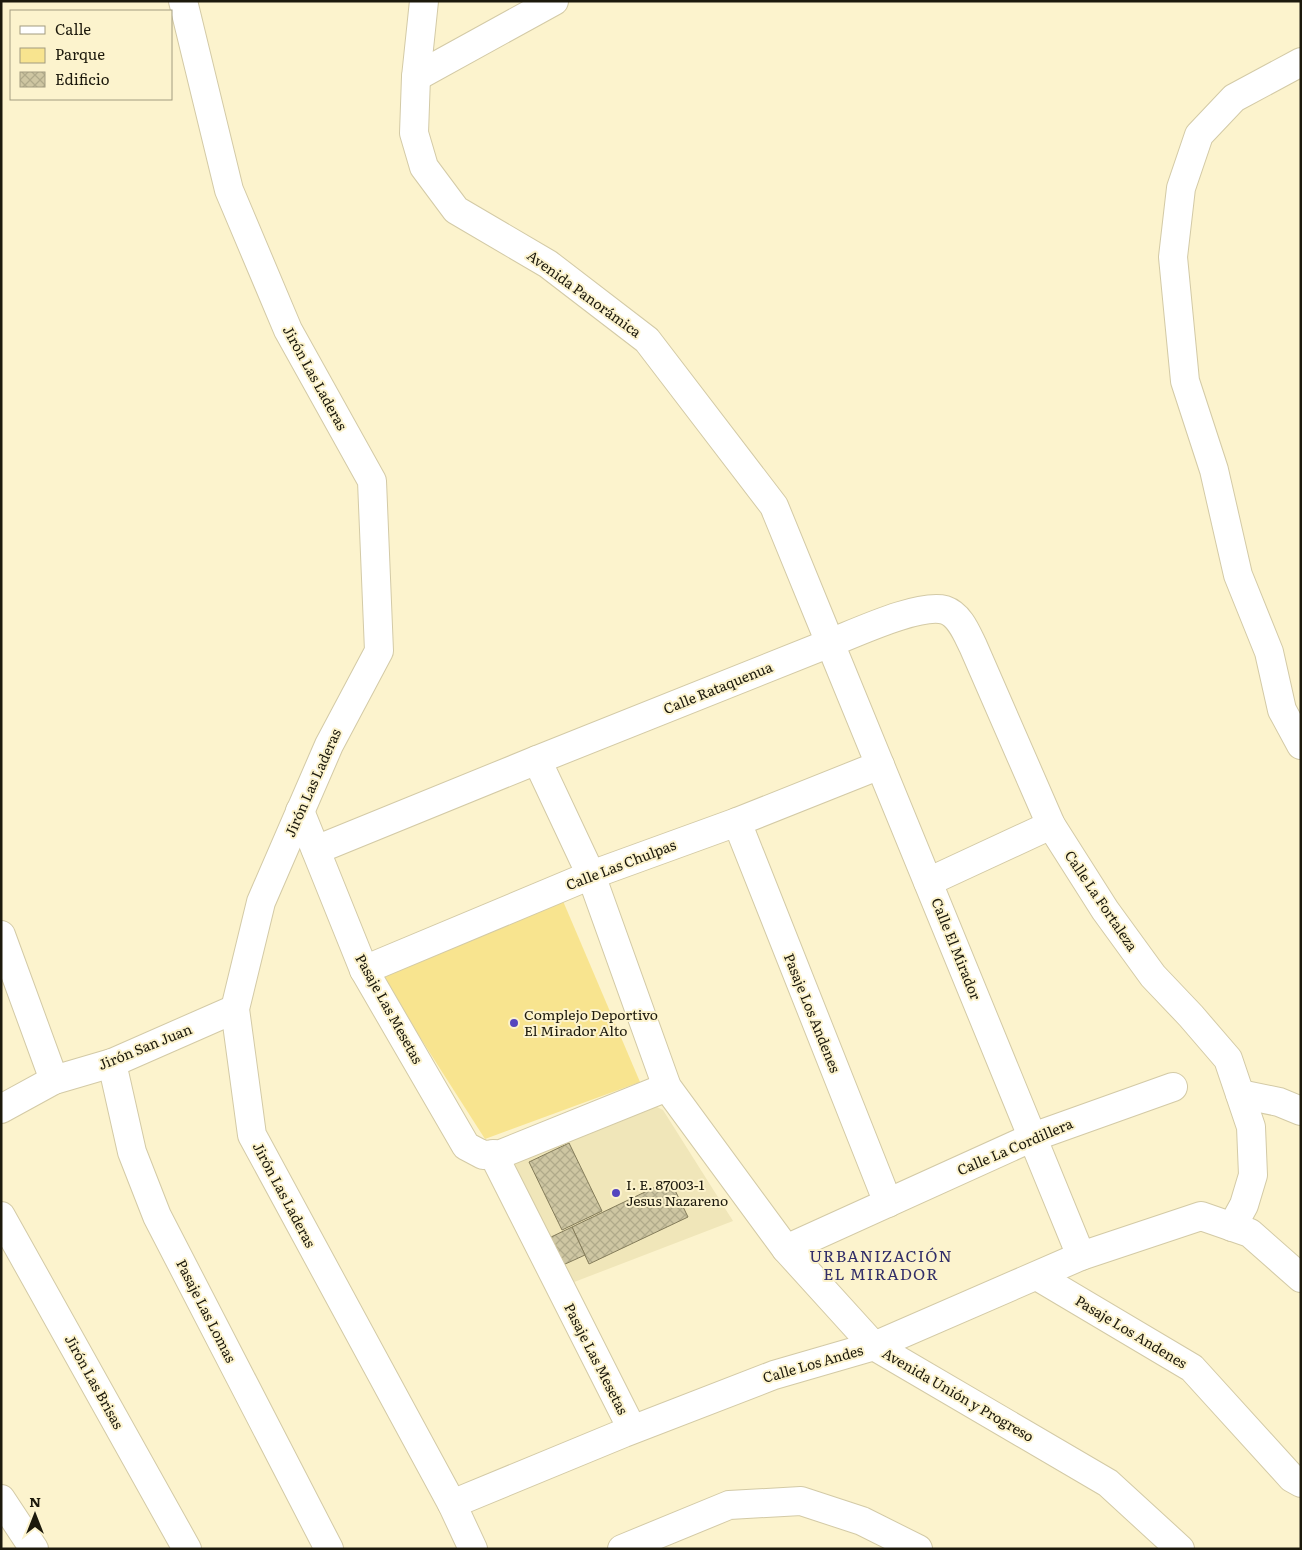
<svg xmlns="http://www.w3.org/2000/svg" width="1302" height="1550" font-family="Literata,serif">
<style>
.built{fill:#f0e6b9}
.green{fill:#f8e48f}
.building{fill:url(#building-cross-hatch);stroke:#847c5a}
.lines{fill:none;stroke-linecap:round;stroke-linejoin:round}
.minor-casing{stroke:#d3caa6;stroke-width:30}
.major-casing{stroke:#d3caa6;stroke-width:30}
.minor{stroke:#fff;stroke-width:28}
.major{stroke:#fff;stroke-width:28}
.poi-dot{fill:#5446be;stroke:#fcf3cd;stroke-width:2}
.labels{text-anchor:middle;stroke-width:4;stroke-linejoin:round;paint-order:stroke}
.street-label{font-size:14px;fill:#1c190c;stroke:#fcf3cd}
.poi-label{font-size:14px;fill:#1c190c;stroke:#fcf3cd;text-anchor:start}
.quarter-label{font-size:16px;letter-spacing:1px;fill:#312d68;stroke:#fcf3cd}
</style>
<defs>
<pattern id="building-cross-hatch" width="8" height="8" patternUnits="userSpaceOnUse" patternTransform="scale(1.25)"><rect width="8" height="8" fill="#cec6a2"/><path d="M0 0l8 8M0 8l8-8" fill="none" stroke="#b0aa8a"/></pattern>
</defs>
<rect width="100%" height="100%" fill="#fcf3cd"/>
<path class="built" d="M655,1106l8,4 70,111 -164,63 -58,-115 4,-11z"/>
<path class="green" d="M563,901l77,181 -155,57 -103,-161z"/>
<g class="building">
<path d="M569,1143l33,68 -40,19 -33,-68z"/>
<path d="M670,1180l18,37 -99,47 -17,-37z"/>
<path d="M572,1227l13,28 -22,10 -14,-27z"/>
</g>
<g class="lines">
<g class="minor-casing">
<g id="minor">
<path d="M183,1l46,189 59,140 84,151 7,170 -50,94 -68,157 -26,107 17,126 200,369 21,45"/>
<path d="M1301,62l-67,36 -35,37 -18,53 -8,69 12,124 29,89 24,105 31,77 13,58 19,35"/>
<path d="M416,77l138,-76"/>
<path d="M300,811l64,159 102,176 17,9 18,-1 166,-67"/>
<path d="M737,822l151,381"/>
<path d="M316,850l221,-90"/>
<path d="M928,882l123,-57"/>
<path d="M1,935l53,145"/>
<path d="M364,970l227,-95 146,-53 143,-57"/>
<path d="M112,1063l20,89 25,64 172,333"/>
<path d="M1240,1094l39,8 22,9"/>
<path d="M1,1109l53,-29 58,-17 123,-54"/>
<path d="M493,1154l139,275"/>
<path d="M1,1216l186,333"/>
<path d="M786,1249l247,-112 140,-50"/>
<path d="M1081,1256l-251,-613c26,-10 89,-40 115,-33 15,5 22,24 28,36l78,179 54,85 48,66 38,40 37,43 23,68 2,48 -9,30 -12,22"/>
<path d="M1037,1276l155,92 100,110 9,5"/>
<path d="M1,1499l33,50"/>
<path d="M452,1504l172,-71 150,-58 100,-29 207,-90 120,-40 49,17 51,45"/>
<path d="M622,1549l107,-44 72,-4 61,20 56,28"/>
</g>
</g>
<g class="major-casing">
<path id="major" d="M424,1l-8,76 -2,56 10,34 32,43 92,54 99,76 127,166 56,137 -293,117 54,115 76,212 119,162 88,97 234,137 72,66"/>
</g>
<use href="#minor" class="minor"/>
<use href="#major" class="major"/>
</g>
<g class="poi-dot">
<circle cx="514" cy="1023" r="5"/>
<circle cx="616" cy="1193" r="5"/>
</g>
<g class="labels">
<g class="street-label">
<text transform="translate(584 294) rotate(36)" y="5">Avenida Panorámica</text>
<text transform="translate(315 378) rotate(61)" y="5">Jirón Las Laderas</text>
<text transform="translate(718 688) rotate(-22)" y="5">Calle Rataquenua</text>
<text transform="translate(313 783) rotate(-66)" y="5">Jirón Las Laderas</text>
<text transform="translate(621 865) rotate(-21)" y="5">Calle Las Chulpas</text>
<text transform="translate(1101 901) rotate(56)" y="5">Calle La Fortaleza</text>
<text transform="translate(956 949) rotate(68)" y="5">Calle El Mirador</text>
<text transform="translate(389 1009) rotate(61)" y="5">Pasaje Las Mesetas</text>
<text transform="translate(812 1013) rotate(68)" y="5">Pasaje Los Andenes</text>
<text transform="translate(145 1047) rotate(-22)" y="5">Jirón San Juan</text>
<text transform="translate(1015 1147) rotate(-23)" y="5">Calle La Cordillera</text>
<text transform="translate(284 1195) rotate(62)" y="5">Jirón Las Laderas</text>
<text transform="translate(206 1311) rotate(63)" y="5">Pasaje Las Lomas</text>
<text transform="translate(1131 1332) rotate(31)" y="5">Pasaje Los Andenes</text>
<text transform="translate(596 1359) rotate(63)" y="5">Pasaje Las Mesetas</text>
<text transform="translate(813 1364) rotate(-16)" y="5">Calle Los Andes</text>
<text transform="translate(94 1382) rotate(61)" y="5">Jirón Las Brisas</text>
<text transform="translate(958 1395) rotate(30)" y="5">Avenida Unión y Progreso</text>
</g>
<g class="poi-label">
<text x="524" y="1020">Complejo Deportivo<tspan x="524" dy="16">El Mirador Alto</tspan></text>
<text x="626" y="1190">I. E. 87003-1<tspan x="626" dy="16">Jesus Nazareno</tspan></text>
</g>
<g class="quarter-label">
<text x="881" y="1262">URBANIZACIÓN<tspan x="881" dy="18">EL MIRADOR</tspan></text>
</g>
</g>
<rect width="1302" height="1550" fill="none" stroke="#1c190c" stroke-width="5"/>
<rect x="10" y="10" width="162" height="90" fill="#fcf3cd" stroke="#a29c80"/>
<rect x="20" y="26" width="25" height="8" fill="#ffffff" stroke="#a29c80"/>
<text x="55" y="35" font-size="15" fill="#1c190c">Calle</text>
<rect x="20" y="48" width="25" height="15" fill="#f8e48f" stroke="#a29c80"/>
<text x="55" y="60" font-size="15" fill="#1c190c">Parque</text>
<rect x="20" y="72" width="25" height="15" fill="url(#building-cross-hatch)" stroke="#a29c80"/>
<text x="55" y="85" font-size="15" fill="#1c190c">Edificio</text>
<g transform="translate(35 1515)" stroke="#fcf3cd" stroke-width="4" paint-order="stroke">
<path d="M0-4L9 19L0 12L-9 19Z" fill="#1c190c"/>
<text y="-8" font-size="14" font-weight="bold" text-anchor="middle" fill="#1c190c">N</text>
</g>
</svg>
